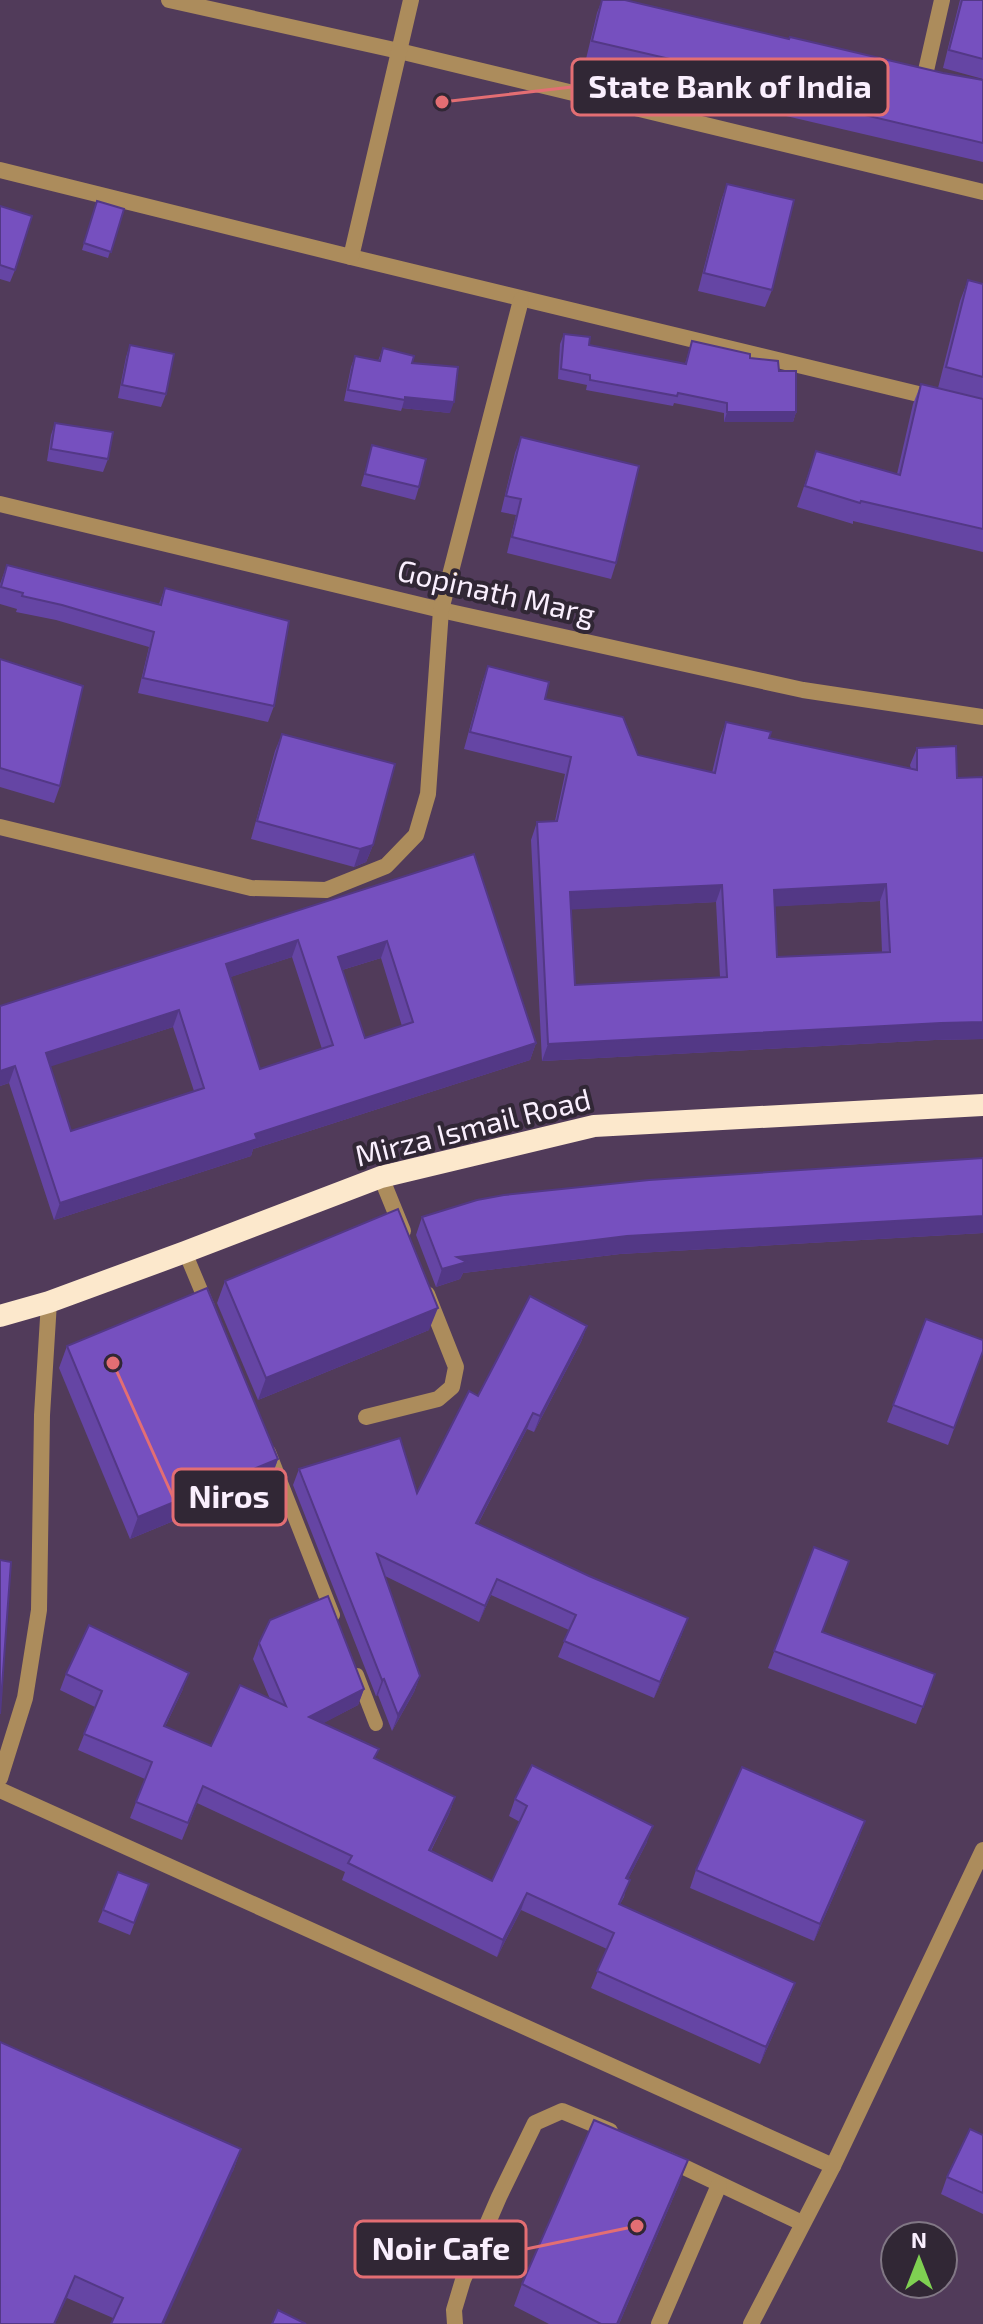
<svg xmlns="http://www.w3.org/2000/svg" width="983" height="2324" font-family="'Exo 2',sans-serif">
<style>
.lines{fill:none;stroke-linecap:round;stroke-linejoin:round}
.service{stroke:#ac8c5c;stroke-width:14}
.minor{stroke:#ac8c5c;stroke-width:16}
.tertiary{stroke:#ac8c5c;stroke-width:16}
.trunk{stroke:#fce8cc;stroke-width:22}
.wall{fill:#6545a4;fill-rule:evenodd}
.shaded-wall{fill:#533886}
.building{fill:#7650bf;stroke:#533886;stroke-width:2;fill-rule:evenodd}
.labels{text-anchor:middle;stroke-width:8;stroke-linejoin:round;paint-order:stroke}
.street-label{font-size:30px;fill:#faeffe;stroke:#312735}
.leader{fill:none;stroke:#e36e73;stroke-width:3}
.callout-dot{fill:#e36e73;stroke:#312735;stroke-width:3}
.callout{fill:#312735;stroke:#e36e73;stroke-width:3}
.callout-label{font-size:32px;text-anchor:middle;font-weight:bold;fill:#faeffe}
</style>
<rect width="100%" height="100%" fill="#513b5a"/>
<g class="lines">
<g class="service">
<path d="M185,1252l23,55"/>
<path d="M269,1452l64,163"/>
<path d="M357,1675l19,49"/>
</g>
<g class="minor">
<path d="M169,0l230,51 584,141"/>
<path d="M925,75l17,-75"/>
<path d="M351,257l588,142"/>
<path d="M0,504l441,106 362,80 180,27"/>
<path d="M0,827l251,61 75,2 60,-24 30,-31 12,-41 13,-184 80,-310"/>
<path d="M381,1177l22,54"/>
<path d="M366,1417l72,-18 14,-12 4,-20 -29,-73"/>
<path d="M0,1778l25,-80 14,-88 3,-195 7,-113"/>
<path d="M0,1790l833,376"/>
<path d="M667,2159l135,64"/>
<path d="M455,2324l-1,-14 9,-30 36,-83 36,-74 27,-12 48,20"/>
<path d="M659,2324l60,-139"/>
<path d="M751,2324l82,-158 150,-316"/>
</g>
<path class="tertiary" d="M0,170l351,87 60,-257"/>
<path class="trunk" d="M0,1316l49,-14 136,-50 196,-75 213,-51 389,-21"/>
</g>
<g class="wall">
<path d="M602,0h23l164,39 154,34 40,7v82l-214,-50 3,-10 -186,-43 11,-46z"/>
<path d="M960,0h23v79l-40,-11z"/>
<path d="M727,184l45,106 -7,17 -67,-16 23,-90z"/>
<path d="M97,201l27,8 -16,49 -26,-8z"/>
<path d="M0,206l15,64 -5,12 -10,-3z"/>
<path d="M968,280l15,4v268l-130,-31v3l-56,-17 19,-56 81,23 16,-70 8,-20 17,4 22,-87z"/>
<path d="M564,334l25,11 96,19 7,-23 58,17 29,13 17,41 -3,10h-69v-9l-50,-10 -1,3 -87,-16 1,-5 -29,-6 2,-35z"/>
<path d="M130,345l36,49 -5,13 -43,-9 8,-41z"/>
<path d="M383,348l29,15 38,50 -48,-5 -1,3 -57,-10 7,-34 4,-11 23,5z"/>
<path d="M55,423l53,36 -5,13 -56,-11 4,-26z"/>
<path d="M521,437l95,126 -5,16 -104,-26 9,-38 -15,-3 14,-59z"/>
<path d="M372,445l47,42 -4,13 -54,-14z"/>
<path d="M7,565l152,39 6,-16 109,118 -6,16 -130,-29 11,-46 -93,-27 -40,-8 1,-3 -17,-5v-20z"/>
<path d="M0,659l60,127 -6,17 -54,-16z"/>
<path d="M488,666l57,33 93,56 74,18 8,-34 6,-17 43,16 142,31 -1,-4 7,-17 40,30 26,-1v262l-48,1 -393,21 -11,-221 6,-18 18,-1 10,-47 -101,-25 18,-66zM880,901l2,51 -105,5 -3,-51zM716,902l4,75 -145,8 -4,-76z"/>
<path d="M282,734l91,111 -7,17 -12,5 -103,-28 24,-88z"/>
<path d="M474,854l62,189 -6,17 -277,89 -2,7 -197,64 -45,-137 -9,3v-80zM292,957l30,92 -62,20 -30,-92zM381,958l21,68 -37,12 -23,-68zM173,1027l21,64 -123,40 -21,-65z"/>
<path d="M983,1158v75l-363,21 -157,19 -3,6 -24,8 -20,-52 6,-18z"/>
<path d="M225,1281l204,49 -171,70 -41,-97z"/>
<path d="M926,1319l57,32 -35,94 -61,-23z"/>
<path d="M587,1326l-6,16 -47,90 -7,-3 -49,95 204,110 -28,64 -96,-41 11,-27 -78,-35 -12,27 -94,-46 35,100 -6,16 -22,39 -14,-36 -2,1 -83,-211 6,-16 118,24 61,-97z"/>
<path d="M67,1346l211,113 -8,22 -140,58 -71,-171z"/>
<path d="M814,1547l9,85 112,42 -19,50 -148,-56z"/>
<path d="M259,1643l105,46 -6,16 -35,18 53,36 79,38 -6,17 -18,37 61,30 28,-59 -11,-6 6,-17 132,43 -19,37 -4,18 -4,7 175,79 -6,16 -29,65 -169,-76 16,-39 -86,-39 -24,47 -155,-77 3,-8 -148,-69 -15,37 -52,-22 15,-39 -67,-29 17,-43 -35,-17 6,-16 117,15 -18,38 46,19 59,-47 -17,-40z"/>
<path d="M859,1838l-45,103 -124,-53 6,-18z"/>
<path d="M149,1884l-19,51 -32,-13 5,-12z"/>
<path d="M983,2135v79l-42,-20 6,-17z"/>
<path d="M241,2149l-8,22 -120,147 -46,-20 -67,26z"/>
<path d="M680,2182l-61,142h-70l-35,-18 8,-22z"/>
</g>
<g class="shaded-wall">
<path d="M405,397l49,5 -4,11 -48,-5z"/>
<path d="M727,412h69l-3,10h-69z"/>
<path d="M373,845l-7,17 -12,5 6,-18z"/>
<path d="M886,884l-6,17 -113,6 7,-17z"/>
<path d="M722,885l-6,17 -152,8 6,-18z"/>
<path d="M298,940l-6,17 -73,24 7,-17z"/>
<path d="M387,941l-6,17 -49,15 6,-16z"/>
<path d="M179,1010l-6,17 -133,43 6,-17z"/>
<path d="M983,1022v17l-48,1 -393,21 6,-17 393,-21z"/>
<path d="M536,1043l-6,17 -277,89 -2,7 -197,64 6,-17 195,-69z"/>
<path d="M15,1066l-6,17 -9,3v-15z"/>
<path d="M983,1216v17l-363,21 -157,19 -3,6 -24,8 6,-18 15,-12 170,-21z"/>
<path d="M438,1308l-9,22 -171,70 8,-22z"/>
<path d="M587,1326l-6,16 -47,90 6,-16z"/>
<path d="M533,1413l-6,16 -57,110 6,-16z"/>
<path d="M278,1459l-8,22 -140,58 8,-22z"/>
<path d="M497,1579l-6,16 -12,27 6,-16z"/>
<path d="M688,1618l-6,16 -28,64 6,-16z"/>
<path d="M189,1673l-6,16 -26,54 7,-17z"/>
<path d="M420,1676l-6,16 -22,39 6,-16z"/>
<path d="M384,1679l-6,16 -2,1 6,-16z"/>
<path d="M364,1689l-6,16 -55,29 6,-17z"/>
<path d="M455,1797l-6,17 -26,52 6,-16z"/>
<path d="M865,1821l-6,17 -45,103 6,-17z"/>
<path d="M653,1826l-6,16 -27,53 6,-17z"/>
<path d="M527,1893l-6,17 -24,47 6,-17z"/>
<path d="M795,1983l-6,16 -29,65 6,-17z"/>
<path d="M241,2149l-8,22 -69,153h-2z"/>
<path d="M688,2160l-8,22 -61,142h-2z"/>
<path d="M75,2276l-8,22 -12,26h-1z"/>
</g>
<g class="building">
<path d="M602,0h23l164,39 1,-2 153,36 40,7v63l-207,-49 2,-10 -186,-43z"/>
<path d="M962,0h21v59l-34,-9z"/>
<path d="M727,184l67,16 -22,90 -68,-17z"/>
<path d="M97,201l27,8 -13,43 -27,-9z"/>
<path d="M0,206l32,10 -17,54 -15,-5z"/>
<path d="M968,280l15,4v93l-37,-10z"/>
<path d="M564,334l26,3 -1,8 97,19 6,-23 58,13v4l28,3 1,10h17v41h-69v-9l-49,-10 -1,3 -87,-16v-5l-29,-6z"/>
<path d="M130,345l44,9 -8,40 -44,-9z"/>
<path d="M383,348l31,8 -2,7 46,4 -4,35 -49,-5v3l-57,-10 7,-34 25,5z"/>
<path d="M921,384l62,15v130l-122,-28 -1,2 -55,-17 11,-35 84,24z"/>
<path d="M55,423l58,9 -5,27 -57,-10z"/>
<path d="M521,437l118,29 -23,97 -104,-26 9,-38 -15,-3z"/>
<path d="M372,445l54,14 -7,28 -54,-13z"/>
<path d="M7,565l154,40 4,-17 124,33 -15,85 -131,-28 11,-46 -92,-27 -40,-9 1,-3 -22,-6z"/>
<path d="M0,659l83,27 -23,100 -60,-18z"/>
<path d="M488,666l61,16 -4,17 78,18 15,38 77,18 11,-51 45,10 -2,6 148,32v-22l39,-2 1,32 26,-1v245l-42,1 -393,21 -11,-222 20,-1 14,-64 -101,-25zM886,884l4,68 -113,5 -3,-67zM722,885l5,92 -152,8 -5,-93z"/>
<path d="M282,734l113,30 -22,81 -13,4 -103,-28z"/>
<path d="M474,854l62,189 -281,91 2,5 -197,64 -45,-137 -15,5v-65zM298,940l35,105 -73,24 -34,-105zM387,941l26,81 -48,16 -27,-81zM179,1010l25,78 -133,43 -25,-78z"/>
<path d="M983,1158v58l-356,20 -170,21 10,5 -25,7 -20,-52 55,-17 27,-5 145,-15z"/>
<path d="M398,1209l40,99 -172,70 -41,-97z"/>
<path d="M207,1288l71,171 -140,58 -71,-171z"/>
<path d="M530,1296l57,30 -47,90 -7,-3 -57,110 113,53 99,42 -28,64 -96,-41 12,-26 -79,-36 -12,27 -108,-52 43,122 -22,39 -14,-36 -2,1 -83,-211 101,-31 17,55 52,-102 9,5z"/>
<path d="M926,1319l57,21v11l-29,77 -61,-23z"/>
<path d="M814,1547l35,14 -27,71 113,42 -12,33 -149,-56z"/>
<path d="M0,1560l11,2 -11,152z"/>
<path d="M328,1596l36,93 -55,28 70,32 -5,9 81,39 -26,53 63,31 35,-75 -12,-7 17,-34 121,61 -27,52 4,2 -11,24 176,79 -29,64 -169,-76 17,-38 -87,-40 -24,47 -155,-77 4,-7 -149,-70 -15,37 -52,-21 16,-40 -68,-28 18,-43 -36,-17 23,-49 100,48 -25,53 47,20 29,-61 46,21 -27,-63 11,-23z"/>
<path d="M742,1767l123,54 -45,103 -124,-54z"/>
<path d="M118,1872l31,12 -15,39 -31,-13z"/>
<path d="M0,2042l241,107 -79,175h-51l12,-26 -48,-22 -21,48h-54z"/>
<path d="M594,2120l94,40 -71,164h-16l-79,-40z"/>
<path d="M970,2129l13,6v58l-36,-16z"/>
<path d="M278,2310l28,14h-34z"/>
</g>
<g class="labels">
<g class="street-label">
<text transform="translate(496 593) rotate(13)" y="10">Gopinath Marg</text>
<text transform="translate(473 1128) rotate(-14)" y="10">Mirza Ismail Road</text>
</g>
</g>
<path class="leader" d="M442 102L572 87M113 1363L173 1497M637 2226L526 2249"/>
<g class="callout-dot">
<circle cx="442" cy="102" r="8"/>
<circle cx="113" cy="1363" r="8"/>
<circle cx="637" cy="2226" r="8"/>
</g>
<g class="callout">
<rect x="572" y="59" width="316" height="56" rx="8"/>
<rect x="173" y="1469" width="113" height="56" rx="8"/>
<rect x="355" y="2221" width="171" height="56" rx="8"/>
</g>
<g class="callout-label">
<text x="730" y="98">State Bank of India</text>
<text x="229" y="1508">Niros</text>
<text x="441" y="2260">Noir Cafe</text>
</g>
<g transform="translate(919 2260)"><circle r="38" fill="#312735" stroke="#817785" stroke-width="2"/>
<path d="M0-6L14 30L0 20L-14 30Z" fill="#7fd052"/>
<text y="-12" font-size="22" font-weight="bold" text-anchor="middle" fill="#faeffe">N</text>
</g>
</svg>
